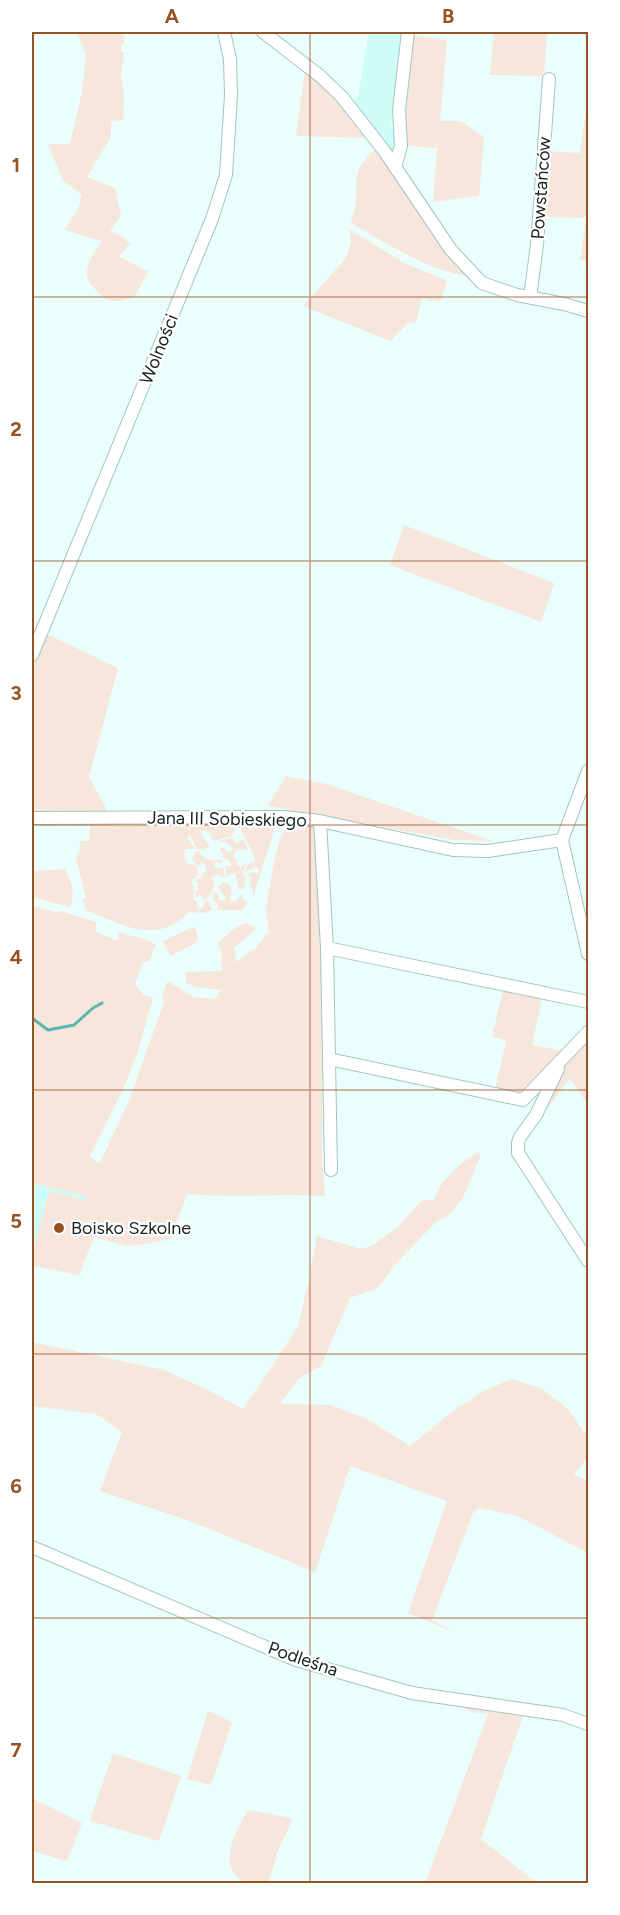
<svg xmlns="http://www.w3.org/2000/svg" width="620" height="1915" font-family="Figtree,sans-serif">
<style>
.built{fill:#cefcf7}
.green{fill:#f6e6dc}
.lines{fill:none;stroke-linecap:round;stroke-linejoin:round}
.stream{stroke:#5cb6af;stroke-width:3}
.minor-casing{stroke:#a2c5c1;stroke-width:14}
.minor{stroke:#fff;stroke-width:12}
.grid{fill:none;stroke:#955222;stroke-width:1.5;stroke-opacity:0.55}
.poi-dot{fill:#955222;stroke:#fff;stroke-width:2}
.labels{text-anchor:middle;stroke-width:4.5;stroke-linejoin:round;paint-order:stroke}
.street-label{font-size:18px;fill:#162322;stroke:#fff}
.poi-label{font-size:18px;fill:#162322;stroke:#fff;text-anchor:start}
.neatline{fill:none;stroke:#955222;stroke-width:2}
.grid-label{font-size:20px;text-anchor:middle;font-weight:bold;fill:#955222}
</style>
<rect width="100%" height="100%" fill="#eafffc"/>
<g class="built">
<path d="M369,32h34l-12,93 8,20 -1,16 -28,-40 -19,-19 7,-5z"/>
<path d="M35,1184l51,12v5l-54,58v-59z"/>
</g>
<g class="green">
<path d="M76,32h44l5,6 -5,13 4,1 -3,25 3,19 -1,24 -12,1v16l-24,40 28,11 6,27 -11,16 11,5 9,8 -11,12 29,16 -13,24c-21,8 -27,8 -42,-9 -4,-5 -7,-10 -6,-17 2,-11 9,-20 15,-29l-38,-11 14,-20 4,-15 -19,-14 -15,-37h22l12,-52 4,-38z"/>
<path d="M494,32h53l-3,44 -54,-1z"/>
<path d="M412,35l35,5 -7,81h21l23,16 -5,59 -46,6 4,-54 -27,-2 -4,-3 -4,-32z"/>
<path d="M305,70l34,30 37,46 -10,-8 -70,-2z"/>
<path d="M588,95v100l-3,23 -43,-1 4,-66 34,2z"/>
<path d="M375,149l64,92 28,35c-42,-7 -80,-32 -117,-54 10,-14 3,-36 9,-53 3,-7 11,-14 16,-20z"/>
<path d="M587,212h1v49l-8,-1z"/>
<path d="M349,229l55,34 43,18 -7,21 -18,-4 -6,25 -7,-1 -19,19 -87,-35 44,-49 4,-16z"/>
<path d="M404,525l150,58 -13,39 -151,-57z"/>
<path d="M47,634l71,34 -29,109 20,37 -77,1v-148z"/>
<path d="M286,776l40,8 167,57 -39,-1 -186,-34z"/>
<path d="M42,820l64,1 6,5h67l23,-4 73,1 1,1 -23,73v-7l-3,-2 1,-10 -4,-4 6,-2 5,2 1,-3 -3,-4 -11,5 2,-7 8,-4v-2l-10,-22 -5,-9 -5,-1 -3,9 -19,5 -4,-8 -7,-3 -1,5 8,10v2l-6,3 -7,-1 -5,-13 -3,-1 -1,3 8,11h-10l-1,8 4,7 7,1 4,9 -8,7 3,7 -1,11 4,3v6l5,1 3,-7 4,-1 4,9 -9,3 -15,-1c-34,34 -64,13 -102,-1l-5,-12 4,-1 -10,-41 5,-9 -2,-7h10l1,-16 -48,1z"/>
<path d="M291,823l23,3 2,4 6,122v205l3,39c-46,-3 -92,2 -138,-2l-16,45 -32,6 -13,1 -32,-9 -15,38 -47,-9v-10l17,-65 37,9v-4l-51,-12 -3,11v-289l23,6 6,-1 35,11v10l22,9 1,-9c14,6 24,4 37,13l-7,16 -7,2 -7,21 9,11 9,3 -16,56 -12,31 -35,71 9,8 30,-63 35,-99 -2,-5 4,-14 3,-1 24,15 22,2 6,-9 -26,-3 -9,-4 -1,-11 37,-1 -1,-21 -4,-6 18,-16 10,-5 9,3 1,4 -21,18 2,14 20,-14 10,-14 3,1 -3,-27 7,-40 6,-26 6,-12z"/>
<path d="M234,837v3l3,3 6,-4 5,11 -1,1 -3,-2 -7,1 -3,4v4l3,1v7l4,1 6,-5 -4,10 1,4 2,1 -2,11 -5,2 -4,-17h-5l-3,4 -2,-11h7l-4,-7h-4l-4,-11h4l5,5 4,-5 -8,-6 -6,-1z"/>
<path d="M198,851c8,11 12,9 24,9v3l-7,-1 -1,4 4,3 5,-2 2,12 -7,-5 -6,2 1,6 2,2 -4,10 -7,7 -4,-6 -4,3 -1,-6 3,-2v-7l-3,-3 7,-4v-3l4,-1 1,-4 -5,-7 -4,6 -6,-8 3,-7z"/>
<path d="M65,869c6,13 11,24 5,38l-38,-10v-26z"/>
<path d="M224,882c12,3 5,12 7,19h5l5,-6 6,8 -5,7h-25l1,-5 -6,-8 3,-6 3,3 2,7 6,-2 -8,-12z"/>
<path d="M193,927l3,2 2,10 -2,4 -26,13 -7,-15z"/>
<path d="M503,990l39,8 -10,47 32,6 -41,43 -28,-5 11,-48 -14,-5z"/>
<path d="M588,1035v70l-18,-27 -23,31 -2,-3 20,-43z"/>
<path d="M479,1152l1,5c-10,22 -17,55 -43,64l-43,45 -16,22 -28,10 -29,68 -23,13 -18,25 51,1 36,14 43,27 38,-31 33,-23 31,-13 30,10 24,18 22,30v21l-14,16 14,8v71l-70,-37 -40,-8 -5,5 -41,107 22,12 -46,-19 39,-112 -97,-35 -35,106 -125,-51 -90,-30 22,-59 -26,-18 -64,-8v-64l132,28 40,18 39,21 55,-82 11,-48 8,-43 44,13 11,-3 26,-19 24,-27h12c6,-20 27,-38 45,-48z"/>
<path d="M461,1705l64,5 -44,129 56,44 -112,1 63,-170 -17,-2z"/>
<path d="M208,1711l24,11 -21,63 -24,-6z"/>
<path d="M113,1753l68,23 -22,65 -69,-20z"/>
<path d="M32,1798l50,25 -15,38 -35,-10z"/>
<path d="M248,1810l43,8c0,11 -7,19 -11,28 -6,12 -6,26 -13,37 -6,1 -14,2 -19,1 -3,-1 -6,-3 -8,-5 -23,-17 -2,-51 8,-69z"/>
</g>
<g class="lines">
<path class="stream" d="M32,1018l16,12 26,-5 19,-17 9,-5"/>
<g class="minor-casing">
<g id="minor">
<path d="M263,32l57,44 22,21 43,55 66,98 31,33 35,12 47,9 24,7"/>
<path d="M395,167l6,-21 -2,-36 9,-78"/>
<path d="M530,297l7,-52 12,-166"/>
<path d="M32,655l180,-436 14,-44 5,-80 -1,-36 -6,-27"/>
<path d="M588,771l-26,69 26,114"/>
<path d="M32,818l252,-1 36,4 133,29 35,1 74,-11"/>
<path d="M320,821l7,127 4,222"/>
<path d="M327,948l261,54"/>
<path d="M329,1059l194,41 65,-68"/>
<path d="M558,1069l-22,46 -16,22 -2,6v10l70,108"/>
<path d="M32,1547l264,113 116,33 151,22 25,9"/>
</g>
</g>
<use href="#minor" class="minor"/>
</g>
<path class="grid" d="M310,32v1852M32,297h556M32,561h556M32,825h556M32,1090h556M32,1354h556M32,1618h556"/>
<circle class="poi-dot" cx="59" cy="1228" r="6"/>
<g class="labels">
<g class="street-label">
<text transform="translate(541 188) rotate(-86)" y="6">Powstańców</text>
<text transform="translate(159 349) rotate(-68)" y="6">Wolności</text>
<text transform="translate(227 819) rotate(1)" y="6">Jana III Sobieskiego</text>
<text transform="translate(303 1659) rotate(19)" y="6">Podleśna</text>
</g>
<g class="poi-label">
<text x="71" y="1234">Boisko Szkolne</text>
</g>
</g>
<rect width="620" height="1915" fill="none" stroke="#ffffff" stroke-width="66"/>
<rect x="33" y="33" width="554" height="1849" class="neatline"/>
<g class="grid-label">
<text x="172" y="23">A</text>
<text x="448" y="23">B</text>
<text x="16" y="172">1</text>
<text x="16" y="436">2</text>
<text x="16" y="700">3</text>
<text x="16" y="964">4</text>
<text x="16" y="1228">5</text>
<text x="16" y="1493">6</text>
<text x="16" y="1757">7</text>
</g>
</svg>
